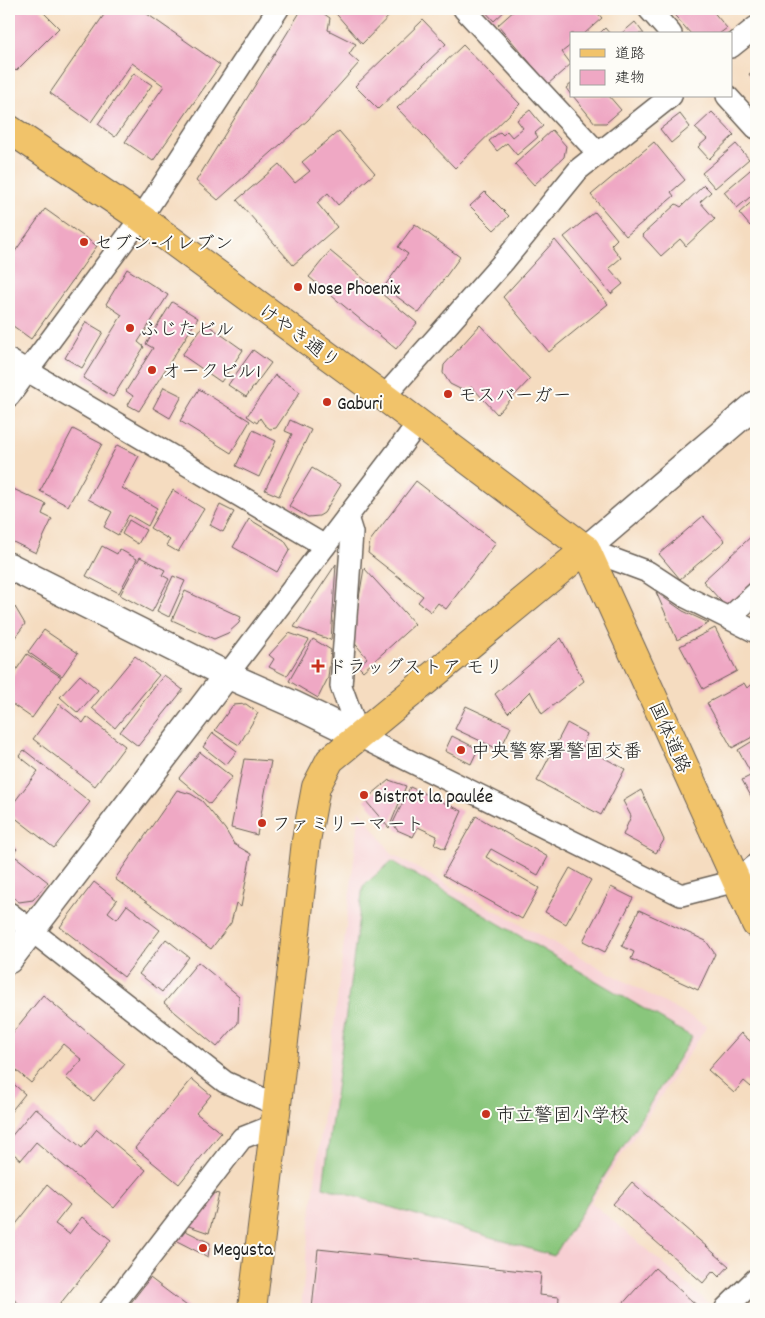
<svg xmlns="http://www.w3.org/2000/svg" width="765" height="1318" font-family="Dekko,'Klee One',sans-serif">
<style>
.built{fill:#f7cfd3}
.pitch{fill:#89c67b;stroke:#52714c}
.building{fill:#efa8c4}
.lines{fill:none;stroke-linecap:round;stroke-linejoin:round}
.minor-casing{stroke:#685f55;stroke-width:24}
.tertiary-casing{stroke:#685f55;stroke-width:29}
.primary-casing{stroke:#685f55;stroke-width:30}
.trunk-casing{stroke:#685f55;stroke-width:30}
.minor{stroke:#fff;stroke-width:21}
.tertiary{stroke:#fff;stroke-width:26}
.primary{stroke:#f1c36a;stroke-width:28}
.trunk{stroke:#f1c36a;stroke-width:28}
.poi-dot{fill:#c8321e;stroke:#fdfcf7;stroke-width:2}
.labels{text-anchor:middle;stroke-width:4;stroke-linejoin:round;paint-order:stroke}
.poi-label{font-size:19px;fill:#1c1c1c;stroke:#fdfcf7;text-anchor:start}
.street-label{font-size:19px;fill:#1c1c1c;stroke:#fdfcf7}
</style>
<rect width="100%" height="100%" fill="#fdfcf7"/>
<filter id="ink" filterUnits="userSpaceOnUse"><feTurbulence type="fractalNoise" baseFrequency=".02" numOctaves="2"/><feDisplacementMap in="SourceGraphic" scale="10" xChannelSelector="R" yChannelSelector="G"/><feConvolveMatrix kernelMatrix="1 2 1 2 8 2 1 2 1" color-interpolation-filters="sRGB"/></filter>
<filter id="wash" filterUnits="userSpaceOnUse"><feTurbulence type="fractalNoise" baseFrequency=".0096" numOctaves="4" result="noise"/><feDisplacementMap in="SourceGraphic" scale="20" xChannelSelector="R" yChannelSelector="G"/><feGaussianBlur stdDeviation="1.12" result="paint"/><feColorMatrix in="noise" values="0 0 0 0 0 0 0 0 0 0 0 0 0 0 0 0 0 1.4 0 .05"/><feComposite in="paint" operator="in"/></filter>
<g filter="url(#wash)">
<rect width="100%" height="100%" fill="#f5dcc0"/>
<path class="built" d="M360,810l33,45 314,171 -116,176 125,107h-415l6,-61z"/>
<path class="pitch" d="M392,861l300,176 -138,219 -231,-69 40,-301z"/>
<g id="blocks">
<g class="building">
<path d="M9,9h31l19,19 -43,43 -7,-7z"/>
<path d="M108,9h32l80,56 -67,96 -28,-19 39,-56 -32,-23 -41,59 -41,-29z"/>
<path d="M302,9h15l13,9 -2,12 28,14 -7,10 10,9 -51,57 -90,80 -22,-19z"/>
<path d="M332,9h64l-34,35z"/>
<path d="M483,9h24l-13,12z"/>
<path d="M516,9h78l8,9 -18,16h-13v11l-9,7 9,12 -23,20 -50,-59z"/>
<path d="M669,9h42l16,19 -8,6h-28z"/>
<path d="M423,20l23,24 -68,65 -23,-23z"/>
<path d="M635,22l9,12h-23z"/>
<path d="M605,28l5,6h-11z"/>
<path d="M463,45l57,59 -65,64 -58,-60z"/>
<path d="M756,69v16l-7,-11z"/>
<path d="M134,73l18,12 -37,52 -17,-13z"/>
<path d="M571,84v11l-5,-7z"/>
<path d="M573,96h36l12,14 -15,13h-11z"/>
<path d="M530,110l13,16 -8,7 3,4 -21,18 -10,-12 -10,8 -8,-10 11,-9 3,3 4,-4 5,6 11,-9 -6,-8z"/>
<path d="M712,112l22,23 -25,24 -11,-12 9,-8 -12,-11z"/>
<path d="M680,114l10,13 -19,16 -11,-14z"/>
<path d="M552,130l14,16 -2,11 -30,28 -19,-21z"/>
<path d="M339,131l36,42 -37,32 -10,-12 -11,10 20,24 -44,38 -56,-65 42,-36 16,19 15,-12 -8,-9z"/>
<path d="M654,142l31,38 -14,12 3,4 -48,40 -35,-41z"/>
<path d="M736,144l13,15 -34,29 -13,-15z"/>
<path d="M756,165v27l-19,16 -13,-16z"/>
<path d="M704,185l7,7 -11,10 15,17 -29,27 -6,-7 -19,17 -19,-21 34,-31 5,3z"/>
<path d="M485,192l24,24 -15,14 -24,-24z"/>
<path d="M756,198v22l-6,6 -11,-13z"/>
<path d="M45,209l52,37 -66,93 -22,-16v-63z"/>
<path d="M595,212l22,27 -6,6 10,13 -12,10 14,16 -12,10 -47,-57z"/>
<path d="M415,224l45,33 -41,56 -35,-26 24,-33 -10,-7z"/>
<path d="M555,240l53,64 -59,48 -46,-55z"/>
<path d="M330,251l87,72 -21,26 -87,-72z"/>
<path d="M127,269l41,26 -30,47 6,5 -31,50 -30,-19 39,-63 -16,-11z"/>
<path d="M172,302l26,16 -59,93 -11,-6 5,-9 -7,-5 27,-43 -7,-4z"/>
<path d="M86,322l17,10 -21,36 -17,-10z"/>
<path d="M205,323l38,27 -22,32 -39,-27z"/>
<path d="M480,325l50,54 -33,35 -25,-27 -5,3 -7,-1 -10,-5 -7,-11 1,-8z"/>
<path d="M253,350l18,13 -25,34 -18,-12z"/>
<path d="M275,375l25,17 -24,36 -6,1 -6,-5 -4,-6 -3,5 -10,-7z"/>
<path d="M164,387l18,9 -12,22 -17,-10z"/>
<path d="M199,389l51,32 -19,32 -51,-32z"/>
<path d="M290,420l21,10 -32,66 -14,-6 27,-56 -7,-3z"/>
<path d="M73,429l29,15 -34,62 -28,-15z"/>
<path d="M253,430l23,11 -17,36 -23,-11z"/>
<path d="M117,445l22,11 -17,32 35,20 -9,18 -19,-11 -11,20 -14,-8 8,-15 -24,-13z"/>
<path d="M312,468l29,17 -17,28 -5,3 -11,1 -19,-11z"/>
<path d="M416,481l80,62 -50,66 -8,-6 -7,9 -13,-10 5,-6 -55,-43 2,-12z"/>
<path d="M9,487l37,17 -4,10 10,5 -16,34 -27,-13z"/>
<path d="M173,490l31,19 -26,43 -12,-7 4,-5 -20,-12z"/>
<path d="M220,505l14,7 -11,20 -13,-7z"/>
<path d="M703,516l22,25 -45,38 -21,-25z"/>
<path d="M249,519l35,21 6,9 -13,23 -44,-25z"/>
<path d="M129,520l17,10 -8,14 -16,-10z"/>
<path d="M756,532v52l-28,25 -25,-28z"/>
<path d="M102,546l15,8 2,-5 18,10 -18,34 -33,-17z"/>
<path d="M140,557l25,13 -3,5 7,4 -17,33 -32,-17z"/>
<path d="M336,564l-5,76 -37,-13z"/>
<path d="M364,568l51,56 -52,47 -5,-5 9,-8 -15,-18z"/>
<path d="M173,576l12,5 -16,36 -12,-6z"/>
<path d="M185,591l56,26 -2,6 -11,10 -14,6 -42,-19z"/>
<path d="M656,592l27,19 26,12 -32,17z"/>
<path d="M15,607l10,17 -15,20 -1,-2v-26z"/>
<path d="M715,628l22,43 -34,18 -23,-43z"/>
<path d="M44,630l34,23 -16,23 -34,-24z"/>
<path d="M289,633l20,7 -22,36 -18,-9 5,-8 -5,-4z"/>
<path d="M561,638l23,43 -42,33 -12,-23 -22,22 -13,-19z"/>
<path d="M313,639l18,11 -3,28 -10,20 -29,-17z"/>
<path d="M27,654l34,23 -29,41 -23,-16v-21z"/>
<path d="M135,656l24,19 -44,53 -23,-20z"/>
<path d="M80,675l18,15 -20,23 -18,-16z"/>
<path d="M164,675l19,15 -45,56 -18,-14z"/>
<path d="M756,682v53l-24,13 -25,-45 37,-20 3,5z"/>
<path d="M59,704l24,19 4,-6 38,29 -30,40 -62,-47z"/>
<path d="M246,704l12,9 -19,32 -24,-15 18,-25z"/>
<path d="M466,706l45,21 -11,23 -45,-21z"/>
<path d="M567,723l20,11 -5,12 43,23 -24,46 -64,-34z"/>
<path d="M213,733l24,18 -11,14 -23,-18z"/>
<path d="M452,736l26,13 -7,15 -26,-13z"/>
<path d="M756,739v66l-14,-25 10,-5 -14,-25z"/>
<path d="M24,750l66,52 -36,46 -45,-35v-4l29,-38 -19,-15z"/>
<path d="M200,752l32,25 -22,27 -31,-26z"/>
<path d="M244,759l27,2 -14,74 -26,-7z"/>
<path d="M389,780l17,6 -17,42 -24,-28z"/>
<path d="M410,787l52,24 -17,38 -11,-5 3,-8 -19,-9 -5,10 -16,-7 -4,-7z"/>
<path d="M177,790l14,4 11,7 23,28 9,15 17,10 -10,53 -5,-4 -5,20 -20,26 -96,-70z"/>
<path d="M641,790l23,50 -8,13 -33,-18 8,-19 -8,-15z"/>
<path d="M476,816l72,41 -10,18 -47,-26 -5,8 53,31 -17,31 -79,-44z"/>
<path d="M9,841l8,8 -8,10z"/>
<path d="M16,857l32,25 -15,18 -14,2 -10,-8v-28z"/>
<path d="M570,868l21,12 -25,44 -21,-12z"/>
<path d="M94,882l23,18 -9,12 9,7 10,-14 33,25 -36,47 -64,-50z"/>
<path d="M611,887l22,11 -28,54 -22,-11z"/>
<path d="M639,910l67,31 9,13 -17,36 -67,-31 3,-7 -12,-6z"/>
<path d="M166,939l23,18 -27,35 -23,-18z"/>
<path d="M198,962l41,34 -1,27 -21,24 -53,-44z"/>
<path d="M43,995l82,69 -31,37 -28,-23 16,-18 -19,-16 -32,39 -22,-19v-27z"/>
<path d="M741,1033l15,13v35l-5,6 -7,-6 -10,12 -26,-23z"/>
<path d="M192,1079l19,16 -15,18 25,20 -42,51 -44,-36z"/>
<path d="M9,1080l16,14 -16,20z"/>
<path d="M35,1108l47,40 15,-19 49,41 -32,38 -78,-66 -15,18 -12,-10v-11z"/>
<path d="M632,1182l97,84 -10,11 -6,-6 -10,12 -90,-79z"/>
<path d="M47,1185l23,20 -15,19 14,10 13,-17 29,23 -55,69h-30l-17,-13v-63z"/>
<path d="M210,1192l9,2 -10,39 -23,-8z"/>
<path d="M184,1230l26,13 -2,14 -31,-16z"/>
<path d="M318,1249l223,24 -2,22 20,2 -1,12h-246z"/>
<path d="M655,1268l46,41h-83z"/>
<path d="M150,1278l41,31h-65z"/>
</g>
</g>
</g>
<g filter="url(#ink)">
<use href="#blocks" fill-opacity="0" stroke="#685f55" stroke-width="1"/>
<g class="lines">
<g class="minor-casing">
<g id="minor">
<path d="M464,9l134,144"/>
<path d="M649,9l22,25"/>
<path d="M731,47l25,-20"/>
<path d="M727,96l29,32"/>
<path d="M9,360l316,186"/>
<path d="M9,396l132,-178 137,-209"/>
<path d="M384,397l121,-137 74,-91 92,-73"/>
<path d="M347,517l5,16 -11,153 18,50 322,159 55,-14 20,-16"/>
<path d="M586,549l62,23 38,25 70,35"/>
<path d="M729,618l27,-25"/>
<path d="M227,675l171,-225 20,-27"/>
<path d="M9,913l216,169 52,23"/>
<path d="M110,1309l132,-171 33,-13"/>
<path d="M728,1309l-2,-1 30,-29"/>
</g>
</g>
<g class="tertiary-casing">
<g id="tertiary">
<path d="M586,549l170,-145"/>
<path d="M9,566l218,109 68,30 64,31"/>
<path d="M9,960l218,-285"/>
</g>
</g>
<g class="primary-casing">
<path id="primary" d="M252,1309l25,-204 29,-264 10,-54 14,-27 256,-211"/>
</g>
<g class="trunk-casing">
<path id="trunk" d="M9,129l132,89 243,179 202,152 170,375"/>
</g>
<use href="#minor" class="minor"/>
<use href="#tertiary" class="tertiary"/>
<use href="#primary" class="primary"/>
<use href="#trunk" class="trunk"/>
</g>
</g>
<g class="poi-dot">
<circle cx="84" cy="242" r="5"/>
<circle cx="298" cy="287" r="5"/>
<circle cx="130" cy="328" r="5"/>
<circle cx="152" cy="370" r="5"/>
<circle cx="448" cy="394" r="5"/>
<circle cx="327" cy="402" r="5"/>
<path d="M315.5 658.5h5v5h5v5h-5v5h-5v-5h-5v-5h5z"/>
<circle cx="461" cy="750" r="5"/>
<circle cx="364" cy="795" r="5"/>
<circle cx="262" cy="823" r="5"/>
<circle cx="486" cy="1114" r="5"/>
<circle cx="203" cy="1248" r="5"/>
</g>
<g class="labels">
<g class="poi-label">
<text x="94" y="249">セブン-イレブン</text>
<text x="308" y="294">Nose Phoenix</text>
<text x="140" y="335">ふじたビル</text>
<text x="162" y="377">オークビル1</text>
<text x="458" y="401">モスバーガー</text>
<text x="337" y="409">Gaburi</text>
<text x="328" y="673">ドラッグストア モリ</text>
<text x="471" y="757">中央警察署警固交番</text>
<text x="374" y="802">Bistrot la paulée</text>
<text x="272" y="830">ファミリーマート</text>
<text x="496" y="1121">市立警固小学校</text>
<text x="213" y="1255">Megusta</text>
</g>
<g class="street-label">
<text transform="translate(300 335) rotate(36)" y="7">けやき通り</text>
<text transform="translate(671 737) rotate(66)" y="7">国体道路</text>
</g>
</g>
<rect width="765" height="1318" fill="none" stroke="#fdfcf7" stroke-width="30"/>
<rect x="570" y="32" width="162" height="65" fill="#fdfcf7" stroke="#a3a29f"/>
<rect x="580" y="49" width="25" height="8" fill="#f1c36a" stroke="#a3a29f"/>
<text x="615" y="58" font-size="15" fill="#1c1c1c">道路</text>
<rect x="580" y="70" width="25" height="15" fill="#efa8c4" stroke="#a3a29f"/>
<text x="615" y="82" font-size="15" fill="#1c1c1c">建物</text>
</svg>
